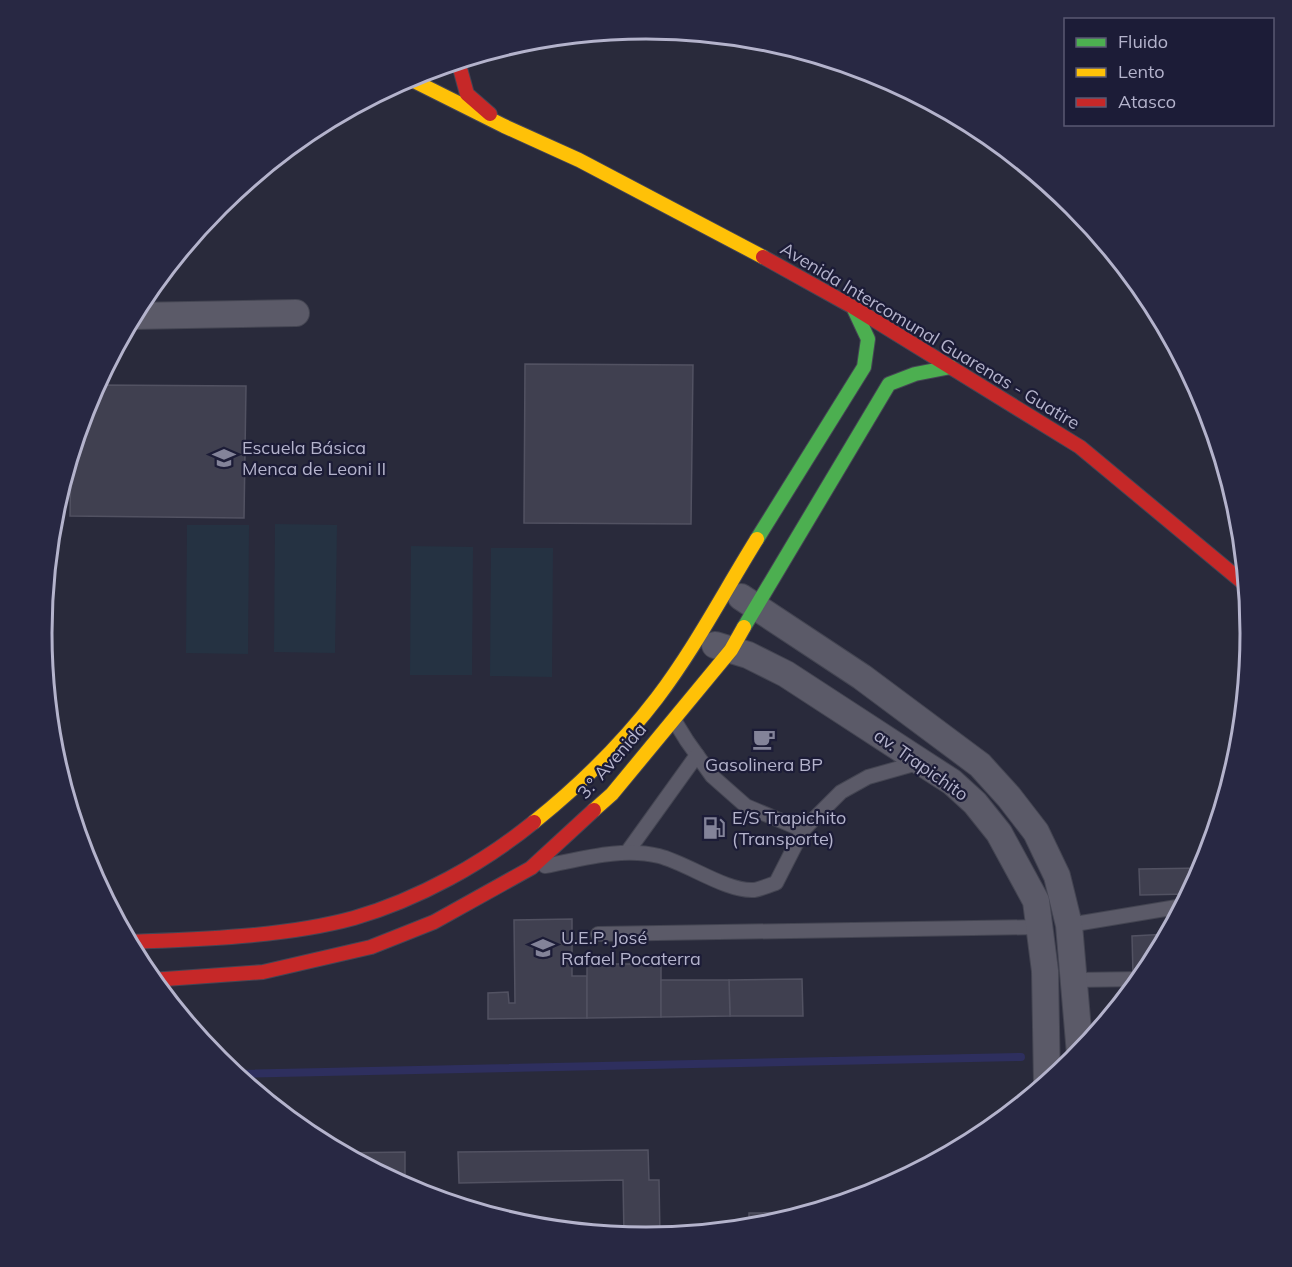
<svg xmlns="http://www.w3.org/2000/svg" width="1292" height="1267" font-family="Mulish,sans-serif">
<style>
.green{fill:#253242}
.lines{fill:none;stroke-linecap:round;stroke-linejoin:round}
.stream{stroke:#2e2f5e;stroke-width:8}
.building{fill:#404050;stroke:#525262;stroke-width:1.5}
.lane-casing{stroke:#444552;stroke-width:16}
.street-casing{stroke:#444552;stroke-width:28}
.fast-casing{stroke:#454554;stroke-width:16}
.slow-casing{stroke:#454554;stroke-width:16}
.jam-casing{stroke:#454554;stroke-width:16}
.lane{stroke:#5b5a68;stroke-width:14}
.street{stroke:#5b5a68;stroke-width:26}
.fast{stroke:#4caf50;stroke-width:14}
.slow{stroke:#ffc107;stroke-width:14}
.jam{stroke:#c62828;stroke-width:14}
.labels{text-anchor:middle;stroke-width:4.5;stroke-linejoin:round;paint-order:stroke}
.street-label{font-size:18px;fill:#b4b3cc;stroke:#1c1c37}
.poi-label{font-size:18px;fill:#b4b3cc;stroke:#1c1c37;text-anchor:start}
.rim{fill:none;stroke:#b4b3cc;stroke-width:3}
</style>
<rect width="100%" height="100%" fill="#292a3b"/>
<g class="green">
<path d="M275,524l62,1 -2,128 -61,-1z"/>
<path d="M187,525h62l-1,129 -62,-1z"/>
<path d="M411,546l62,1 -1,128h-62z"/>
<path d="M491,548h62l-1,129 -62,-1z"/>
</g>
<g class="lines">
<path class="stream" d="M234,1074l787,-17"/>
</g>
<g class="building">
<path d="M525,364l168,1 -2,159 -167,-1z"/>
<path d="M96,385l150,1 -2,132 -174,-2 1,-61 16,-53z"/>
<path d="M1203,868l-14,26 -49,1 -1,-26z"/>
<path d="M572,919v57h15v42l-99,1v-26l20,-1 1,11h6l-1,-83z"/>
<path d="M1168,934l-23,41h-12l-1,-39z"/>
<path d="M587,964h74v53l-74,1z"/>
<path d="M802,979l1,37h-73l-1,-36z"/>
<path d="M661,980h68l1,36 -69,1z"/>
<path d="M648,1150l1,30h10l1,57 -14,1 -22,-2 -1,-56 -164,3 -1,-31z"/>
<path d="M405,1152v31h11v10l-75,-40z"/>
<path d="M814,1212l-50,15 -15,1v-15z"/>
</g>
<g class="lines">
<g class="lane-casing">
<g id="lane">
<path d="M674,720l13,21 25,35 34,30 57,24"/>
<path d="M628,851l69,-96"/>
<path d="M545,866c37,-7 76,-19 114,-10 28,7 68,36 95,34 7,-1 15,-5 22,-7l27,-53 38,-38 27,-15 53,-15"/>
<path d="M1069,925l114,-19"/>
<path d="M598,934l442,-7"/>
<path d="M1074,980l67,-1"/>
</g>
</g>
<g class="street-casing">
<g id="street">
<path d="M133,316l163,-3"/>
<path d="M741,597l121,80 118,88 29,32 27,35 21,44 12,49 11,129"/>
<path d="M715,645l33,10 38,19 135,88 31,20 23,21 24,30 37,68 9,70 2,112"/>
</g>
</g>
<g class="fast-casing">
<g id="fast">
<path d="M757,539l107,-172 4,-28 -15,-32"/>
<path d="M744,627l145,-243 26,-10 36,-7"/>
</g>
</g>
<g class="slow-casing">
<g id="slow">
<path d="M408,78l96,48 75,34 184,97"/>
<path d="M594,810l18,-16 119,-144 13,-23"/>
<path d="M534,822c46,-37 87,-77 123,-124 38,-50 67,-106 100,-159"/>
</g>
</g>
<g class="jam-casing">
<g id="jam">
<path d="M458,61l9,33 23,20"/>
<path d="M763,257l90,50 227,140 166,138"/>
<path d="M128,942c72,-3 157,-5 226,-24 65,-19 128,-54 180,-96"/>
<path d="M151,980l112,-8 108,-25 63,-25 97,-54 63,-58"/>
</g>
</g>
<use href="#lane" class="lane"/>
<use href="#street" class="street"/>
<use href="#fast" class="fast"/>
<use href="#slow" class="slow"/>
<use href="#jam" class="jam"/>
</g>
<defs>
<g id="school-bare" transform="scale(1.8)"><path d="M0-5L7-2L0 1L-7-2ZM-4 1L0 2.5L4 1V4Q0 6-4 4Z" fill="#838399" stroke="#1c1c37" stroke-width="2.5" paint-order="stroke"/></g>
<g id="cafe-bare" transform="scale(1.8)"><path d="M-5.5-4.5H6V0H3Q3 3.5 0 3.5H-2.5Q-5.5 3.5-5.5 0ZM3-3.2v2h1.7v-2ZM-6 4.5H4V6H-6Z" fill="#838399" stroke="#1c1c37" stroke-width="2.5" paint-order="stroke"/></g>
<g id="fuel-bare" transform="scale(1.8)"><path d="M-5.5-6h7V0h2V4h1.3V-2.5L3-4.5l.8-.8L6-3V5H2.5V1h-1V6h-7ZM-4.2-4.7v3.2H.2V-4.7Z" fill="#838399" stroke="#1c1c37" stroke-width="2.5" paint-order="stroke"/></g>
</defs>
<g fill-rule="evenodd">
<use href="#school-bare" x="224" y="458"/>
<use href="#cafe-bare" x="764" y="739"/>
<use href="#fuel-bare" x="714" y="828"/>
<use href="#school-bare" x="543" y="948"/>
</g>
<g class="labels">
<g class="street-label">
<text transform="translate(930 336) rotate(31)" y="6">Avenida Intercomunal Guarenas - Guatire</text>
<text transform="translate(612 761) rotate(-49)" y="6">3.° Avenida</text>
<text transform="translate(921 765) rotate(35)" y="6">av. Trapichito</text>
</g>
<g class="poi-label">
<text x="242" y="454">Escuela Básica<tspan x="242" dy="21">Menca de Leoni II</tspan></text>
<text x="764" y="771" text-anchor="middle">Gasolinera BP</text>
<text x="732" y="824">E/S Trapichito<tspan x="732" dy="21">(Transporte)</tspan></text>
<text x="561" y="944">U.E.P. José<tspan x="561" dy="21">Rafael Pocaterra</tspan></text>
</g>
</g>
<path d="M0 0H1292V1267H0ZM52 633a594 594 0 1 1 1188 0a594 594 0 1 1-1188 0Z" fill="#282843" fill-rule="evenodd"/>
<path class="rim" d="M52 633a594 594 0 1 1 1188 0a594 594 0 1 1-1188 0Z"/>
<rect x="1064" y="18" width="210" height="108" fill="#1c1c37" stroke="#595873" stroke-width="1.5"/>
<rect x="1076" y="38" width="30" height="9" fill="#4caf50" stroke="#595873" stroke-width="1.5"/>
<text x="1118" y="48" font-size="18" fill="#b4b3cc">Fluido</text>
<rect x="1076" y="68" width="30" height="9" fill="#ffc107" stroke="#595873" stroke-width="1.5"/>
<text x="1118" y="78" font-size="18" fill="#b4b3cc">Lento</text>
<rect x="1076" y="98" width="30" height="9" fill="#c62828" stroke="#595873" stroke-width="1.5"/>
<text x="1118" y="108" font-size="18" fill="#b4b3cc">Atasco</text>
</svg>
